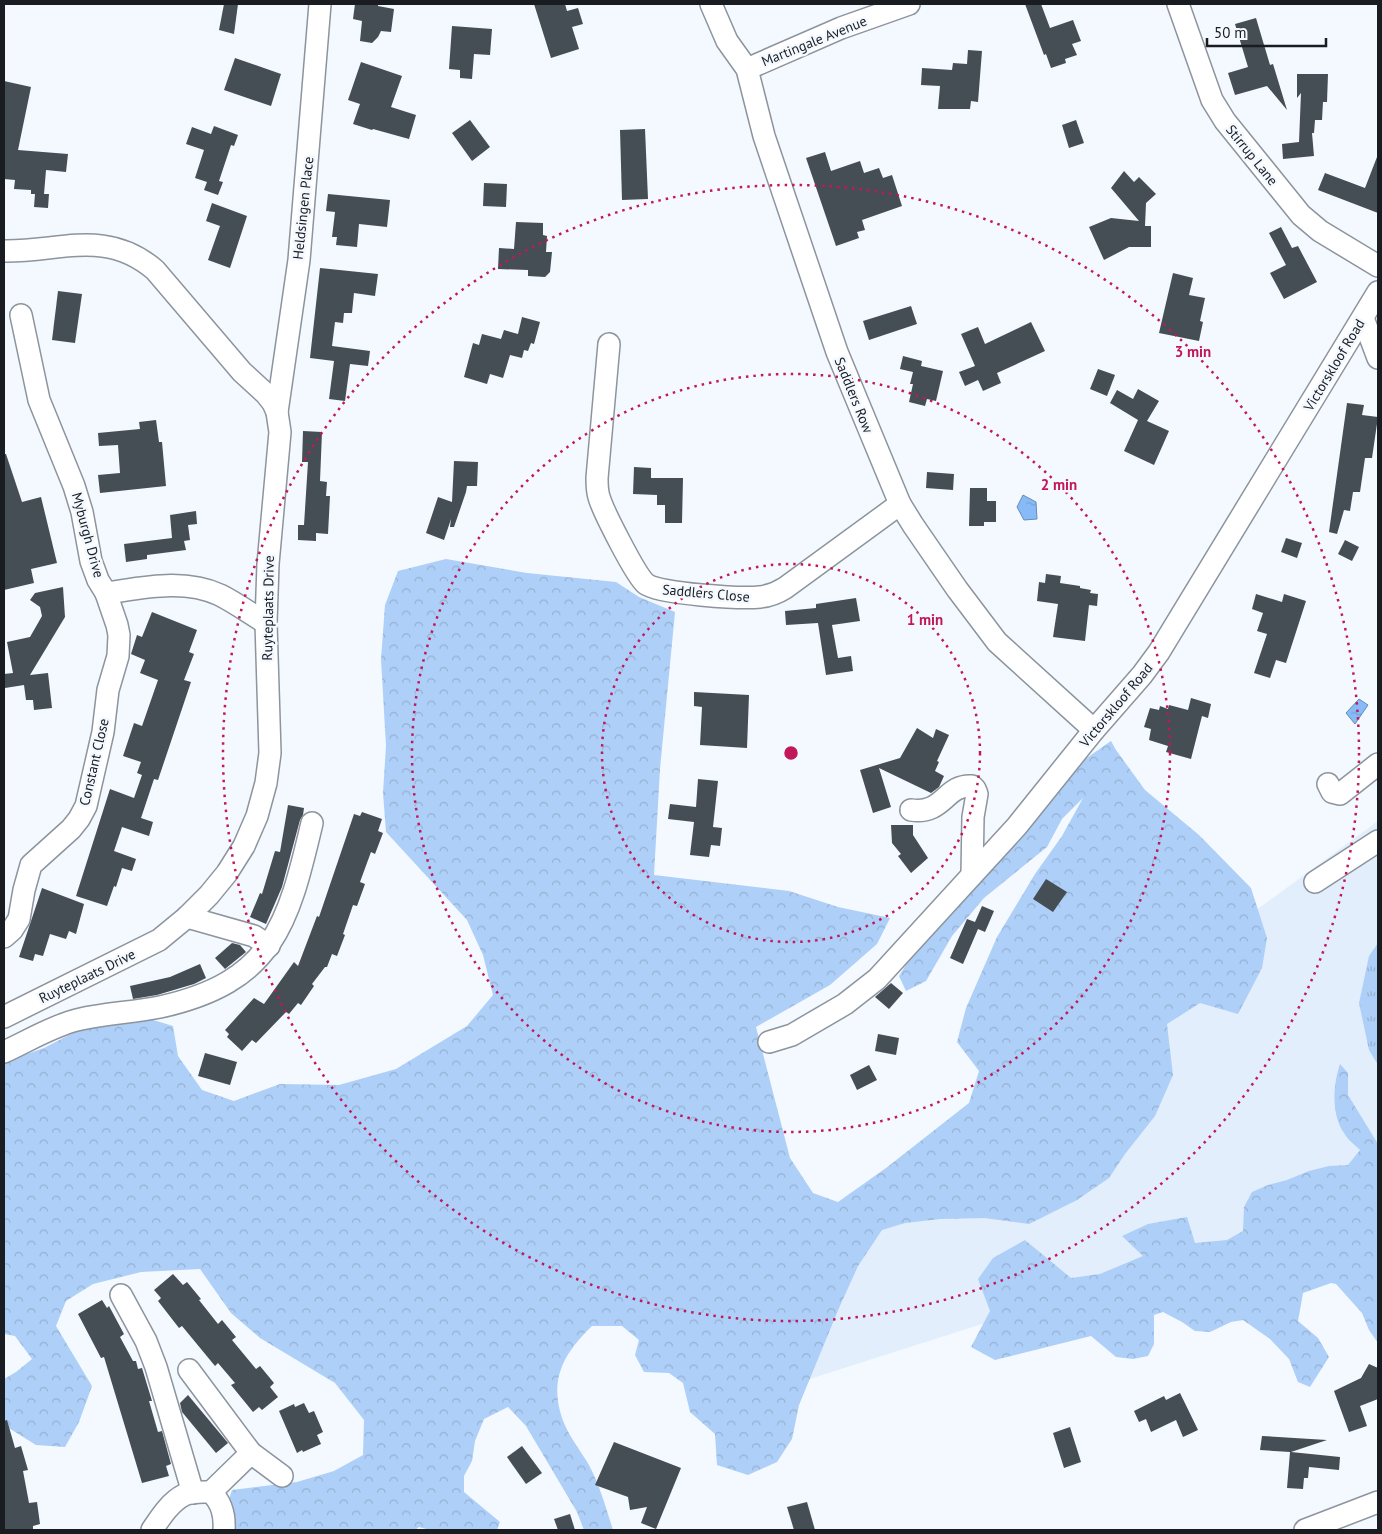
<svg xmlns="http://www.w3.org/2000/svg" width="1382" height="1534" font-family="'PT Sans',sans-serif">
<style>
.built{fill:#e2eefb}
.grass{fill:url(#grass-tufts)}
.forest{fill:url(#forest-crowns)}
.water{fill:url(#water-ripples);stroke:#668bb6}
.building{fill:#454d55}
.lines{fill:none;stroke-linecap:round;stroke-linejoin:round}
.minor-casing{stroke:#8c949e;stroke-width:24}
.minor{stroke:#fff;stroke-width:21}
.ring{fill:none;stroke:#c2185b;stroke-width:2.5;stroke-dasharray:2.5 5}
.labels{text-anchor:middle;stroke-width:5;stroke-linejoin:round;paint-order:stroke}
.street-label{font-size:14px;fill:#191c20;stroke:#f3f9ff}
.centre{fill:#c2185b;stroke:#f3f9ff;stroke-width:2.5}
.ring-label{font-size:15px;text-anchor:middle;font-weight:bold;fill:#c2185b;stroke:#f3f9ff;stroke-width:5;stroke-linejoin:round;paint-order:stroke}
</style>
<defs>
<pattern id="grass-tufts" width="24" height="20" patternUnits="userSpaceOnUse" patternTransform="scale(1.25)"><rect width="24" height="20" fill="#aecff7"/><path d="M3 7l-1-3M5 7V3M7 7l1-3M15 17l-1-3M17 17v-4M19 17l1-3" fill="none" stroke="#95b1d3"/></pattern>
<pattern id="forest-crowns" width="20" height="18" patternUnits="userSpaceOnUse" patternTransform="scale(1.25)"><rect width="20" height="18" fill="#aecff7"/><path d="M2 6a3 3 0 1 1 6 0M12 15a3 3 0 1 1 6 0" fill="none" stroke="#95b1d3"/></pattern>
<pattern id="water-ripples" width="26" height="14" patternUnits="userSpaceOnUse" patternTransform="scale(1.25)"><rect width="26" height="14" fill="#87bbf7"/><path d="M2 4q2-2 4 0t4 0M15 11q2-2 4 0t4 0" fill="none" stroke="#74a0d3"/></pattern>
</defs>
<rect width="100%" height="100%" fill="#f3f9ff"/>
<path class="built" d="M1378,821v377l-625,199 99,-191z"/>
<path class="grass" d="M1378,943v122l-9,-15 -10,-47 10,-47z"/>
<g class="forest">
<path d="M446,559l81,14 89,9 23,15 36,15 -15,157 -6,106 135,16 49,16 52,11 -13,26 -47,41 -74,42 34,131 23,35 25,9 48,-34 83,-65 10,-32 -22,-29 9,-34 31,-71 38,-63 27,-38 21,-38 -21,21 -15,28 -63,51 -32,38 -26,45 -20,10 -7,-15 31,-49 151,-165 30,-21 5,9 29,40 54,45 52,53 16,50 -5,30 -24,46 -38,-11 -33,21 6,51 -18,41 -30,38 -16,24 -32,22 -48,24 -45,-6 -44,1 -35,4 -23,7 -24,36 -19,42 -40,97 -7,34 -15,23 -29,13 -31,-10 -2,-31 -25,-22 -7,-29 -14,-10 -25,-1 -9,-17 4,-15 -17,-14h-30c-28,27 -43,53 -30,92 6,17 18,32 27,47 11,21 17,43 24,65h-29l-7,-18 -51,-86 -18,-19 -24,12 -9,22 -3,20 -8,15v16l36,30 -3,8h-67l-11,-3 -4,3h-187l-3,-19 7,-21 65,-8 37,-11 29,-16 1,-35 -29,-37 -75,-45 -29,-25 -31,-44 -59,3 -48,12 -27,17 -10,25 36,60 -13,36 -14,25 -29,-2 -32,-20v-46l12,-7 16,-13 -17,-23 -11,-2v-272l40,-14 50,-26 56,-3 23,7 5,30 24,34 32,11 46,-17 59,1 57,-16 71,-43 26,-31 -10,-40 -16,-35 -81,-88 -3,-39 3,-47 -5,-87 4,-54 13,-34z"/>
<path d="M1340,1064l8,9v22l30,49v129l-1,5 1,4v61l-9,-13 -7,-17 -26,-29 -5,-1 -28,10 -5,28 20,17 11,19 -19,30 -12,-5 -9,-23 -19,-20 -27,-19 -12,2 -21,10 -15,-1 -13,-9 -19,-10 -9,3v29l-6,12 -15,3 -17,-2 -25,-21 -96,24 -24,-13 19,-36 -12,-32 15,-21 32,-18 46,38 29,-4 43,-18 -21,-20 26,-12 39,-7 8,26 32,-3 16,-9 1,-24 8,-15 16,-7 19,-5 22,-9 20,-5 19,-1 12,-15c-5,-5 -12,-10 -16,-17 -13,-19 -11,-48 -4,-69z"/>
</g>
<g class="water">
<path d="M1023,495l13,7 1,17 -13,1 -7,-13z"/>
<path d="M1359,699l9,6 -13,19 -9,-11z"/>
</g>
<g class="building">
<path d="M224,4h14l-4,30 -15,-4z"/>
<path d="M355,4h23v2l16,3 -3,23 -10,-1 -3,6 -6,6 -12,-2 2,-20 -9,-2z"/>
<path d="M534,4h31l2,7 11,-3 5,16 -11,3 7,22 -28,9z"/>
<path d="M1025,4h16l9,24 23,-8 8,21 -9,3 5,11 -12,4 1,4 -15,5 -5,-14 -2,1z"/>
<path d="M1256,18l14,47 3,-1 14,46 -20,-24 -32,9 -7,-22 20,-6 -13,-43z"/>
<path d="M452,26l40,3 -2,26 -16,-1 -2,25 -12,-1v-8l-11,-1z"/>
<path d="M968,50l14,1 -4,51 -7,-1 -1,8h-32l2,-23 -19,-1 1,-17 30,2 1,-7 14,1z"/>
<path d="M235,58l46,16 -10,32 -47,-16z"/>
<path d="M361,62l41,14 -11,31 25,8 -7,24 -36,-10 -1,1 -19,-6 7,-20 -12,-4z"/>
<path d="M1297,74h31l-1,28h-4l-1,18h-7l-1,13h-2l2,23 -31,3 -1,-15 17,-2 2,-49 -4,5z"/>
<path d="M4,81l27,6 -13,63 50,4 -2,18 -20,-2 -2,24h5l-1,14 -14,-1 1,-13h-4v-4l-17,-1 1,-9 -11,-1z"/>
<path d="M470,120l20,27 -18,14 -20,-28z"/>
<path d="M1076,120l8,23 -15,5 -7,-23z"/>
<path d="M214,126l24,9 -4,11 -3,-1 -12,36 4,1 -5,13 -14,-5 3,-8 -12,-4 9,-28 -18,-6 6,-17 19,7z"/>
<path d="M645,129l3,70 -26,1 -2,-70z"/>
<path d="M825,152l6,19 29,-10 4,12 15,-5 4,10 9,-3 10,31 -40,14 3,10 -8,2 2,6 -23,8 -30,-88z"/>
<path d="M1377,157l1,56 -60,-23 7,-17 40,15z"/>
<path d="M1124,171l10,11 5,-5 17,17 -10,9 -1,23h6v21h-22l-25,13 -15,-33 22,-9 28,3 -28,-33z"/>
<path d="M484,183l23,1 -1,23 -23,-1z"/>
<path d="M328,194l62,6 -3,27 -28,-3 -2,23 -21,-2 1,-8h-5l3,-25 -9,-1z"/>
<path d="M212,203l35,13 -17,52 -22,-8 12,-34 -14,-5z"/>
<path d="M516,222l27,1v12l4,1 -1,16h6l-2,20 -5,5 -17,-1v-6l-30,-1 1,-21 15,1z"/>
<path d="M1281,227l11,21 6,-2 19,36 -33,17 -14,-26 16,-8 -17,-32z"/>
<path d="M320,268l58,6 -3,22 -21,-3 -2,20h-8l-1,10 -8,-1 -3,24 38,5 -2,15 -18,-2 -5,37 -16,-2 5,-38 -24,-3z"/>
<path d="M1173,273l20,5 -4,17 16,3 -5,23 3,1 -4,19 -40,-8z"/>
<path d="M58,291l24,3 -7,49 -23,-3z"/>
<path d="M911,306l6,18 -48,16 -6,-19z"/>
<path d="M522,317l18,5 -6,22 -3,-1 -3,8 -4,-1 -2,8 -12,-3 -7,23 -13,-4 -3,10 -23,-7 9,-34 6,2 3,-11 19,5 3,-9 14,4z"/>
<path d="M1031,322l14,29 -48,22 4,10 -18,8 -5,-11 -13,6 -6,-14 16,-6 -14,-32 17,-7 7,17z"/>
<path d="M903,356l19,5 -1,5 22,5 -7,30 -9,-2 -2,7 -16,-4 4,-18h-3l3,-12 -13,-3z"/>
<path d="M1098,369l17,6 -8,21 -17,-7z"/>
<path d="M1138,389l21,12 -12,20 22,10 -15,34 -30,-14 14,-31 -28,-17 7,-13 16,9z"/>
<path d="M1347,403l17,2 -2,10 16,2 -6,41h-7l-5,34h-7l-3,19 -6,-1 -7,24 -8,-2z"/>
<path d="M156,420l3,22h3l4,44 -66,7 -2,-18 22,-2 -2,-28 -19,1 -1,-13 42,-4 -1,-7z"/>
<path d="M303,431l19,1 -2,49 7,1 -1,14h4l-2,38 -12,-1v8l-18,-1v-15h6l4,-63h-6z"/>
<path d="M4,454h2l16,48 19,-5 16,66 -26,6 3,14 -30,7z"/>
<path d="M454,461l24,1 -1,24h-10l-1,6 -12,35h-4l1,-8 -7,21 -18,-7 12,-36 14,5z"/>
<path d="M634,467l17,1v10h32l-1,45h-17v-18h-8v-10l-24,-1z"/>
<path d="M927,472l27,2 -1,16 -27,-2z"/>
<path d="M970,488h17v13h9v21h-12v4h-15z"/>
<path d="M196,511l1,13 -9,1 2,15 -6,1 2,9 -39,5v4l-21,3 -2,-18 48,-6 -2,-23z"/>
<path d="M1286,538l16,5 -5,15 -16,-6z"/>
<path d="M1345,540l14,7 -7,14 -14,-7z"/>
<path d="M1046,574l15,2 -1,7 20,3v2l11,2 -1,3 8,1 -1,12 -8,-1 -4,36 -32,-4 5,-33 -21,-3 2,-19 6,1z"/>
<path d="M63,587l2,30 -35,58 18,-2 4,35 -18,2 -1,-10h-7l-2,-15 -19,3 -1,-14 9,-1 -6,-31 23,-5 12,-21 -2,-9 -10,-7 5,-7z"/>
<path d="M1256,594l26,8 2,-8 22,7 -20,62 -10,-3 -6,18 -16,-5 13,-39 -10,-3 6,-18 -11,-4z"/>
<path d="M856,598l4,23 -28,4 6,33 13,-2 2,15 -27,4 -8,-52 -32,2 -1,-14 31,-3v-4z"/>
<path d="M152,612l45,18 -8,22 5,2 -10,26 7,2 -33,98 -4,-1 -13,39 12,4 -4,14 -27,-9 -8,24 22,8 -4,12 -10,-3 -6,19 -2,-1 -7,20 -31,-10 34,-107 24,9 8,-23 -5,-2 4,-11 -18,-6 11,-33 8,3 16,-46 -18,-7 5,-13 -14,-6 6,-19 5,2z"/>
<path d="M694,692l55,3 -2,53 -47,-3 2,-38 -8,-1z"/>
<path d="M1191,698l20,6 -3,14 -6,-2 -11,43 -25,-7 2,-6 -19,-6 2,-11 -7,-2 6,-19 9,2 1,-4 8,3 1,-4 19,5z"/>
<path d="M917,728l16,10 3,-9 13,6 -12,26 2,1 -4,9 9,5 -5,11 -8,6 -52,-25 12,39 -18,6 -13,-43 40,-12z"/>
<path d="M698,779l20,2 -5,46 9,1 -2,18 -9,-1 -2,12 -19,-2 4,-33 -26,-3 2,-15 26,3z"/>
<path d="M288,805l16,3 -1,7 -3,5 -18,67 -16,37 -16,-7 10,-24 2,1 13,-43 5,1z"/>
<path d="M362,812l20,7 -4,12 5,2 -8,21 -4,-2 -11,30 5,2 -8,22 -4,-1 -10,29 2,1 -8,21 -5,-2 -5,13h-2l-13,17 2,2 -13,19 -3,-2 -9,11 -3,-2 -30,31 -4,-3 -10,11 -15,-14 2,-3 -4,-4 29,-32 10,6 30,-42 4,4 19,-50 2,1 35,-103 6,2z"/>
<path d="M891,825h22v10l15,23 -17,15 -13,-17 3,-2 -9,-11z"/>
<path d="M1046,879l21,13 -14,20 -20,-13z"/>
<path d="M42,888l42,16 -8,30 -7,-3 -3,8 -16,-5 -7,22 -8,-2 -2,7 -14,-4z"/>
<path d="M982,906l12,5 -9,21 -7,-3 -15,35 -13,-6 17,-39 8,3z"/>
<path d="M232,943l8,2 6,7 -21,17 -10,-11z"/>
<path d="M200,964l6,14 -12,6 -37,11 -24,4 -3,-13 40,-9z"/>
<path d="M891,983l12,10 -14,16 -14,-12z"/>
<path d="M878,1034l21,4 -3,17 -21,-4z"/>
<path d="M205,1053l32,9 -7,23 -32,-9z"/>
<path d="M869,1065l8,15 -20,10 -7,-15z"/>
<path d="M173,1274l10,11 4,-3 14,17 -2,1 19,24 4,-4 14,17 -4,3 24,29 4,-3 14,17 -4,4 8,10 -16,13 -3,-3 -6,5 -22,-27 4,-2 -17,-20 -3,3 -33,-40 -3,2 -21,-27 3,-3 -7,-8z"/>
<path d="M102,1300l5,8 2,-2 15,28 -4,3 13,24h3l2,8 4,-1 10,33h-3l9,31 4,-1 9,33 -5,2 3,10 -27,7 -38,-126 -3,1 -23,-44z"/>
<path d="M1369,1364l9,4v31l-18,7 7,20 -18,6 -15,-41 27,-13z"/>
<path d="M1180,1393l18,37 -15,7 -7,-17 -25,12 -5,-13 -7,3 -5,-11 30,-15 2,4z"/>
<path d="M188,1395l40,48 -12,10 -34,-41 -2,-9z"/>
<path d="M304,1403l5,10 5,-2 9,21 -6,3 4,9 -18,8 -1,-2 -5,3 -18,-42 15,-7 1,3z"/>
<path d="M7,1420l8,28 6,-2 7,24 -5,1 6,32 8,-1 3,22 -7,2v4h-28l-1,-109z"/>
<path d="M1070,1427l11,35 -17,6 -11,-35z"/>
<path d="M1262,1436l65,4 -36,12 49,5 -1,13 -30,-3 -1,11h-4l-1,11 -16,-1 3,-36 -30,-2z"/>
<path d="M614,1442l67,26 -25,61 -15,-6 6,-16 -17,3 -2,-13 -33,-12z"/>
<path d="M522,1446l20,27 -16,11 -19,-27z"/>
<path d="M807,1502l8,28h-21l-7,-23z"/>
<path d="M570,1514l5,16h-17l-4,-11z"/>
</g>
<g class="lines">
<g class="minor-casing">
<g id="minor">
<path d="M711,4l16,37 20,28 17,67 73,216 63,152 13,21 44,64 40,53 97,88"/>
<path d="M1178,4l34,96 13,21 76,94 19,16 58,35"/>
<path d="M747,69l94,-41 68,-24"/>
<path d="M4,251c56,1 102,-23 151,19l87,102 24,22 7,9 4,9 3,20 -12,132 -2,59 4,130 -4,30 -9,33 -13,30 -17,27 -18,22 -22,22 -28,23 -155,77"/>
<path d="M21,315l18,85 35,86 8,26 9,49 7,19 8,13c36,-5 78,-15 114,2 16,8 31,19 46,28"/>
<path d="M1363,318l15,40"/>
<path d="M609,344l-12,134c0,6 0,13 2,19 4,14 37,79 47,87 13,10 96,15 114,13 9,-1 17,-4 25,-9l115,-84"/>
<path d="M277,412l22,-152 21,-256"/>
<path d="M1328,784l4,8 8,2 38,-30"/>
<path d="M911,810c33,5 34,-26 61,-24l3,3 2,5 -4,23 -1,58"/>
<path d="M1315,882l63,-41"/>
<path d="M187,917l67,19 15,10"/>
<path d="M4,937l8,-7 7,-11 5,-29 7,-25 40,-36 8,-10 7,-13 17,-74 5,-42 10,-34 1,-21 -2,-10 -11,-32"/>
<path d="M769,1042l23,-7 53,-31 32,-25 140,-153 77,-96 48,-55 17,-23 219,-360"/>
<path d="M4,1052c22,-10 45,-24 69,-31 28,-8 58,-8 87,-14 113,-25 128,-82 152,-184"/>
<path d="M121,1295l25,46 10,26 37,126"/>
<path d="M189,1370l62,83 31,23"/>
<path d="M211,1492c11,11 14,23 13,38"/>
<path d="M152,1530c8,-12 18,-28 32,-35 8,-4 19,-3 27,-3l40,-39"/>
<path d="M1305,1530l73,-28"/>
</g>
</g>
<use href="#minor" class="minor"/>
</g>
<g class="ring">
<circle cx="791" cy="753" r="189"/>
<circle cx="791" cy="753" r="379"/>
<circle cx="791" cy="753" r="568"/>
</g>
<g class="labels">
<g class="street-label">
<text transform="translate(814 41) rotate(-22)" y="5">Martingale Avenue</text>
<text transform="translate(1252 155) rotate(51)" y="5">Stirrup Lane</text>
<text transform="translate(303 208) rotate(-84)" y="5">Heldsingen Place</text>
<text transform="translate(1334 365) rotate(-59)" y="5">Victorskloof Road</text>
<text transform="translate(854 395) rotate(68)" y="5">Saddlers Row</text>
<text transform="translate(88 535) rotate(75)" y="5">Myburgh Drive</text>
<text transform="translate(706 593) rotate(5)" y="5">Saddlers Close</text>
<text transform="translate(268 608) rotate(-89)" y="5">Ruyteplaats Drive</text>
<text transform="translate(1116 705) rotate(-50)" y="5">Victorskloof Road</text>
<text transform="translate(94 762) rotate(-77)" y="5">Constant Close</text>
<text transform="translate(87 976) rotate(-26)" y="5">Ruyteplaats Drive</text>
</g>
</g>
<circle cx="791" cy="753" r="8" class="centre"/>
<g class="ring-label">
<text x="1193" y="357">3 min</text>
<text x="1059" y="490">2 min</text>
<text x="925" y="625">1 min</text>
</g>
<rect width="1382" height="1534" fill="none" stroke="#191c20" stroke-width="10"/>
<path d="M1207 38v8h119v-8" fill="none" stroke="#191c20" stroke-width="2.5"/>
<text x="1214" y="38" font-size="15" fill="#191c20" stroke="#f3f9ff" stroke-width="4" paint-order="stroke">50 m</text>
</svg>
